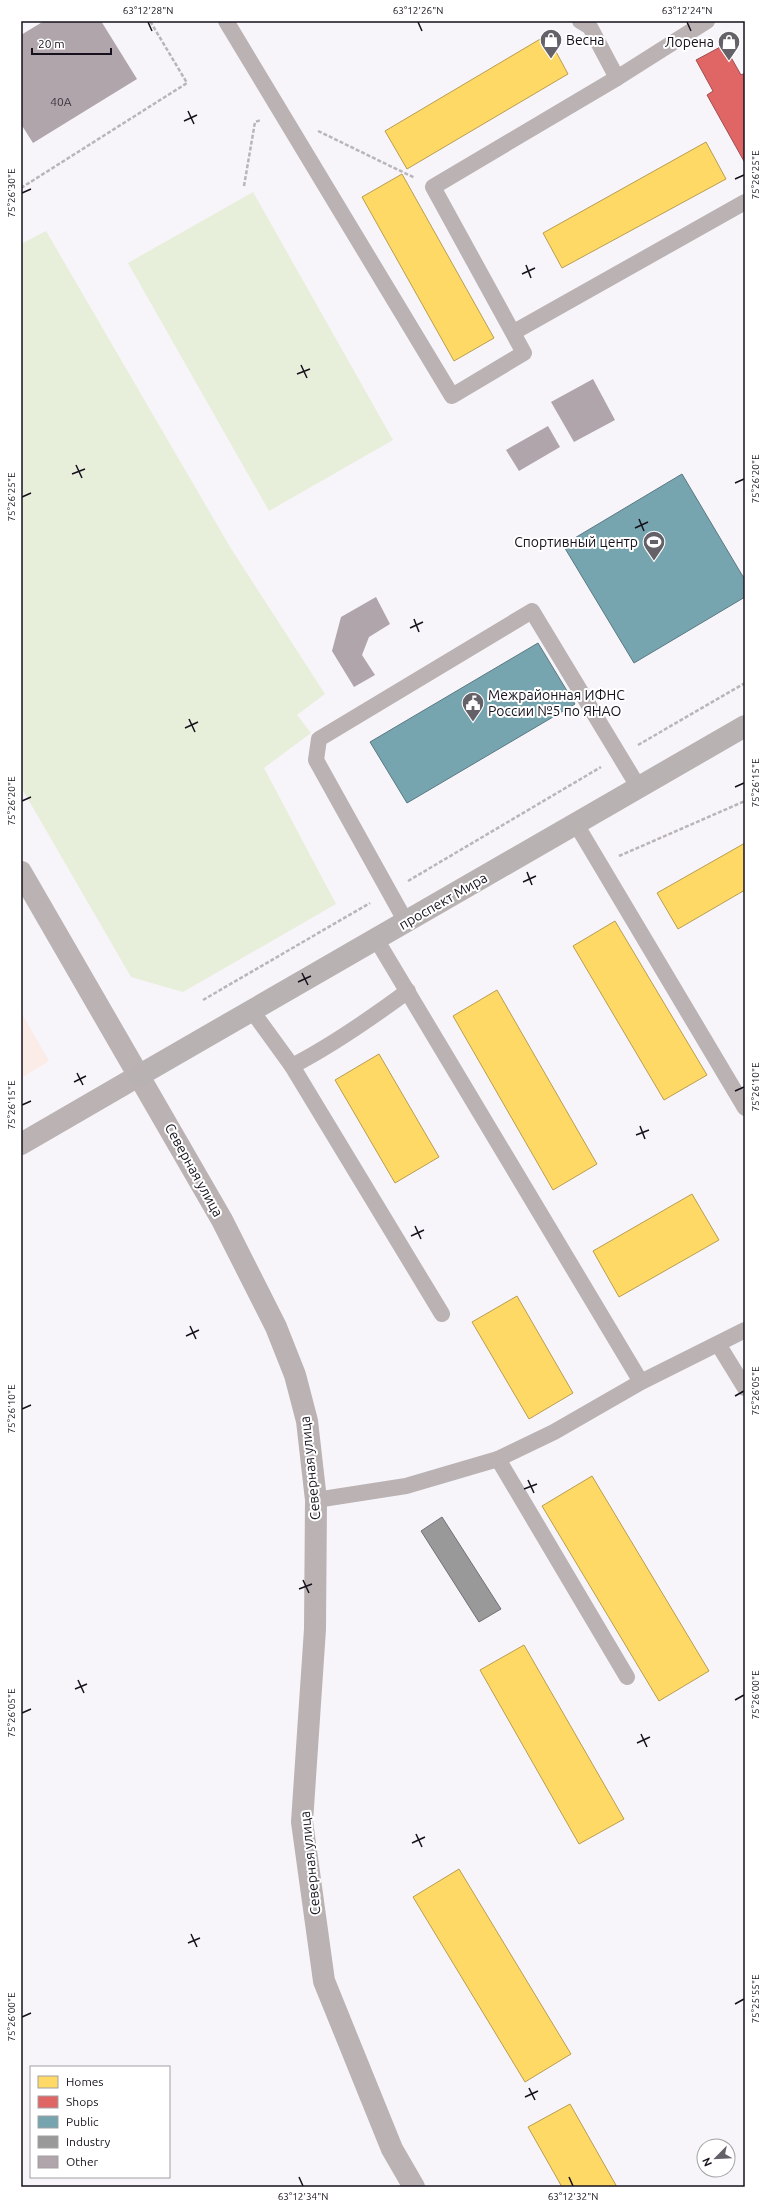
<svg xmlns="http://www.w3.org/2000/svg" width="766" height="2208" font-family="Ubuntu,sans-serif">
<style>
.industrial{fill:#fbece8}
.green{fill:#e7eeda}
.homes{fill:#ffd966;stroke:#b99d50}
.shops{fill:#e06666;stroke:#a34c50}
.public{fill:#76a5af;stroke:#597983}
.industry{fill:#999;stroke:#727074}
.building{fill:#afa5ab}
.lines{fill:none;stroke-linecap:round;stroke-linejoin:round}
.path{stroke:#bab5b8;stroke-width:2.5;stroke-dasharray:4 2;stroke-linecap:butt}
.lane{stroke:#bab2b3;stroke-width:16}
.street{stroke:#bab2b3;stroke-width:22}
.secondary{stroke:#b9b2b2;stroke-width:22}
.ticks{fill:none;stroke:#16111c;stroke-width:1.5}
.labels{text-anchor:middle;stroke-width:4;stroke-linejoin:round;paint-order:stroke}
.number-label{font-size:12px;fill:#3c3640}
.poi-label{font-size:14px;fill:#16111c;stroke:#fff;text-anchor:start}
.street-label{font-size:14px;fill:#16111c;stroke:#fff}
.neatline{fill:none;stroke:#16111c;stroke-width:1.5}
.ticks-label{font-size:10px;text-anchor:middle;fill:#16111c}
</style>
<rect width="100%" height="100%" fill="#f7f5f9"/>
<path class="industrial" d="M21,1012l28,49 -28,17z"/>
<g class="green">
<path d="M253,192l140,248 -124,71 -141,-248z"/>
<path d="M46,231l184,316 95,147 -28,21 14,18 -47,35 72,136 -153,88 -52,-15 -110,-190v-543z"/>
</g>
<g class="homes">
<path d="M547,35l21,39 -161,95 -22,-38z"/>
<path d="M706,142l20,37 -164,89 -19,-35z"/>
<path d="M402,174l92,164 -40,23 -92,-164z"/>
<path d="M745,843v47l-67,39 -21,-36z"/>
<path d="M615,921l92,154 -43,25 -91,-154z"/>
<path d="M497,990l100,174 -44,26 -100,-174z"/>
<path d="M379,1054l60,103 -44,26 -60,-103z"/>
<path d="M692,1194l27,46 -100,57 -26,-46z"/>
<path d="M517,1296l56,97 -44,26 -57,-97z"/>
<path d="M592,1476l117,195 -50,30 -117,-195z"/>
<path d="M524,1645l100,174 -45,25 -99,-174z"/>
<path d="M459,1869l112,185 -46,28 -112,-185z"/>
<path d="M570,2104l47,83h-55l-34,-60z"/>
</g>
<path class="shops" d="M724,45l17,30 4,-2v90l-38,-68 6,-4 -17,-31z"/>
<g class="public">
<path d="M682,474l63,106v17l-111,66 -71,-118z"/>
<path d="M538,643l37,61 -168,99 -37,-61z"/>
</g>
<path class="industry" d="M442,1517l59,92 -22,13 -58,-91z"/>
<g class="building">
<path d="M44,21h57l36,58 -104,64 -12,-19v-89z"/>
<path d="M593,379l22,41 -41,22 -23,-40z"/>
<path d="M548,426l12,21 -41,24 -13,-21z"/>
<path d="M376,597l14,27 -21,13 -7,18 13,20 -21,12 -22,-36 9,-34z"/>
</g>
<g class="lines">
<g class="path">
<path d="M318,131l97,47"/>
<path d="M244,186l11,-64 6,-2"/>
<path d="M21,188l166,-105 -37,-62"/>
<path d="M638,745l107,-62"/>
<path d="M619,856l126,-55"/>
<path d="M408,881l193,-114"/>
<path d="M203,1000l167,-97"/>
</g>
<g class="lane">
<path d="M226,21l226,375 72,-43 -91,-166 184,-109 90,-57"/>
<path d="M580,21l10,6 27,51"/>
<path d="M514,332l231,-130"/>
<path d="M576,824l169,284"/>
<path d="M406,922l-90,-162 3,-21 213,-128 107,177"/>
<path d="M376,939l265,443"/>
<path d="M252,1011l40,55 150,248"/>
<path d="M292,1066c41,-21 78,-47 116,-75"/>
<path d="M718,1344l27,44"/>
<path d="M498,1459l129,218"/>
<path d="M316,1500l90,-14 92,-27 56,-27 87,-50 104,-52"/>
</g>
<g class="street">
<path d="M21,872l201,348 54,107 19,48 12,46 9,79 -1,129 -13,193 22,159 68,168 22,38"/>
<path d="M21,1144l119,-69"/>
</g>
<path class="secondary" d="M140,1075l605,-349"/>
</g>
<path class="ticks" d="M148,22l4,9M418,22l4,9M687,22l4,9M188,111l6,13M184,121l13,-6M735,179l9,-4M22,193l9,-4M526,265l5,13M522,274l13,-6M301,365l6,13M297,374l13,-5M76,465l6,13M72,474l13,-5M735,483l9,-4M22,497l9,-4M639,519l5,12M635,528l13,-6M414,619l5,13M410,628l13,-6M189,719l6,13M185,728l13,-6M735,787l9,-4M22,801l9,-4M527,872l5,13M523,882l13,-6M302,973l6,12M298,982l13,-6M77,1073l6,12M74,1082l12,-6M735,1091l9,-4M22,1105l9,-4M640,1126l5,13M636,1135l13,-5M415,1226l6,13M411,1236l13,-6M190,1326l6,13M186,1336l13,-6M735,1396l9,-5M22,1409l9,-4M528,1480l6,13M524,1489l13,-5M303,1580l6,13M299,1589l13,-5M78,1680l6,13M75,1689l12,-5M735,1700l9,-5M22,1713l9,-4M641,1734l6,13M637,1743l13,-6M416,1834l6,13M412,1843l13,-6M191,1934l6,13M188,1943l12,-5M735,2004l9,-5M22,2017l9,-4M529,2088l6,12M525,2097l13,-6M299,2177l4,9M569,2177l4,9"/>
<defs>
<g id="shop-pin" transform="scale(1.15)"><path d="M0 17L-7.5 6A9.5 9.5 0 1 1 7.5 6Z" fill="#656169" stroke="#fff"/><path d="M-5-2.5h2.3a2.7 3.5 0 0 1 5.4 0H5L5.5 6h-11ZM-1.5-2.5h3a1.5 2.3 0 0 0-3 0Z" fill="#fff"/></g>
<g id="stadium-pin" transform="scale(1.15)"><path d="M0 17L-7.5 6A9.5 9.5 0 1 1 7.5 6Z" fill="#656169" stroke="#fff"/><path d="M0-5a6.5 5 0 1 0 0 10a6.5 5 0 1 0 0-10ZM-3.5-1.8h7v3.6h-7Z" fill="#fff"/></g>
<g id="civic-pin" transform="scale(1.15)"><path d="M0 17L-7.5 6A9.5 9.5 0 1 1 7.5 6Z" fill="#656169" stroke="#fff"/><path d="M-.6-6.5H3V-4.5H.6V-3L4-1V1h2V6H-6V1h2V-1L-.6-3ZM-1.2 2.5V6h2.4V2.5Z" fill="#fff"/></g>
</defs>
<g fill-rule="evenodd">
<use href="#shop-pin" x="551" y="40"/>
<use href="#shop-pin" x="729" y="42"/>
<use href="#stadium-pin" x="654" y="542"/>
<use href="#civic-pin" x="473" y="703"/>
</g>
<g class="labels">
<g class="number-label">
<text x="61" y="106">40А</text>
</g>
<g class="poi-label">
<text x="566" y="45">Весна</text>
<text x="714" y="47" text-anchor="end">Лорена</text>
<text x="638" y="547" text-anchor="end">Спортивный центр</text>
<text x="488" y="700">Межрайонная ИФНС<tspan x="488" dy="16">России №5 по ЯНАО</tspan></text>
</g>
<g class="street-label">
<text transform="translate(443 901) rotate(-30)" y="5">проспект Мира</text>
<text transform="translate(194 1170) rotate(61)" y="5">Северная улица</text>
<text transform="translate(310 1468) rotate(-96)" y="5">Северная улица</text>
<text transform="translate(310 1863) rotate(-96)" y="5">Северная улица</text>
</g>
</g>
<rect width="766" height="2208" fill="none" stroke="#ffffff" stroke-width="44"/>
<rect x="30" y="2066" width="140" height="112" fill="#ffffff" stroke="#a2a0a4"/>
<rect x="38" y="2076" width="20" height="12" fill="#ffd966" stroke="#a2a0a4"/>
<text x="66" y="2086" font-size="12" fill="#16111c">Homes</text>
<rect x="38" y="2096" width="20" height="12" fill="#e06666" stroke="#a2a0a4"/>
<text x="66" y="2106" font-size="12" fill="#16111c">Shops</text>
<rect x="38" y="2116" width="20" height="12" fill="#76a5af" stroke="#a2a0a4"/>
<text x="66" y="2126" font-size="12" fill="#16111c">Public</text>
<rect x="38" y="2136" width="20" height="12" fill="#999999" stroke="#a2a0a4"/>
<text x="66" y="2146" font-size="12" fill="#16111c">Industry</text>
<rect x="38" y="2156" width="20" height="12" fill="#afa5ab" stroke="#a2a0a4"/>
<text x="66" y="2166" font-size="12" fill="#16111c">Other</text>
<g transform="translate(716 2158) rotate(246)"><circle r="19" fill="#ffffff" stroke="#a2a0a4"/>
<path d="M0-3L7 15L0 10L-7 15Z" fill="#656169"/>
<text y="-6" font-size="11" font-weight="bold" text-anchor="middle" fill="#16111c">N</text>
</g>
<path d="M32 48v6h79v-6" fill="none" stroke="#16111c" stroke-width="2"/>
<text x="38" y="48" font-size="12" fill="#16111c" stroke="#ffffff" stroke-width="3" paint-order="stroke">20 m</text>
<rect x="22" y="22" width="722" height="2164" class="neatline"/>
<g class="ticks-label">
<text x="148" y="14">63°12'28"N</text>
<text x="418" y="14">63°12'26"N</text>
<text x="687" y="14">63°12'24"N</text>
<text transform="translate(755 175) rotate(-90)" y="4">75°26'25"E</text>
<text transform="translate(11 193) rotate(-90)" y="4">75°26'30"E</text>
<text transform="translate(755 479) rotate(-90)" y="4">75°26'20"E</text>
<text transform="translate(11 497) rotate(-90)" y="4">75°26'25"E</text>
<text transform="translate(755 783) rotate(-90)" y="4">75°26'15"E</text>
<text transform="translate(11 801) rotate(-90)" y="4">75°26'20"E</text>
<text transform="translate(755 1087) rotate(-90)" y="4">75°26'10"E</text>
<text transform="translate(11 1105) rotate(-90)" y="4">75°26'15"E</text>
<text transform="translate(755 1391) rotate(-90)" y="4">75°26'05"E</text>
<text transform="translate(11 1409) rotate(-90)" y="4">75°26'10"E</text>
<text transform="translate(755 1695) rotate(-90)" y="4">75°26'00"E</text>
<text transform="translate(11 1713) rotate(-90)" y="4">75°26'05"E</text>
<text transform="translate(755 1999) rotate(-90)" y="4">75°25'55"E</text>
<text transform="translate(11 2017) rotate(-90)" y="4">75°26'00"E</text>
<text x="303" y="2200">63°12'34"N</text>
<text x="573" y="2200">63°12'32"N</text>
</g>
</svg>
